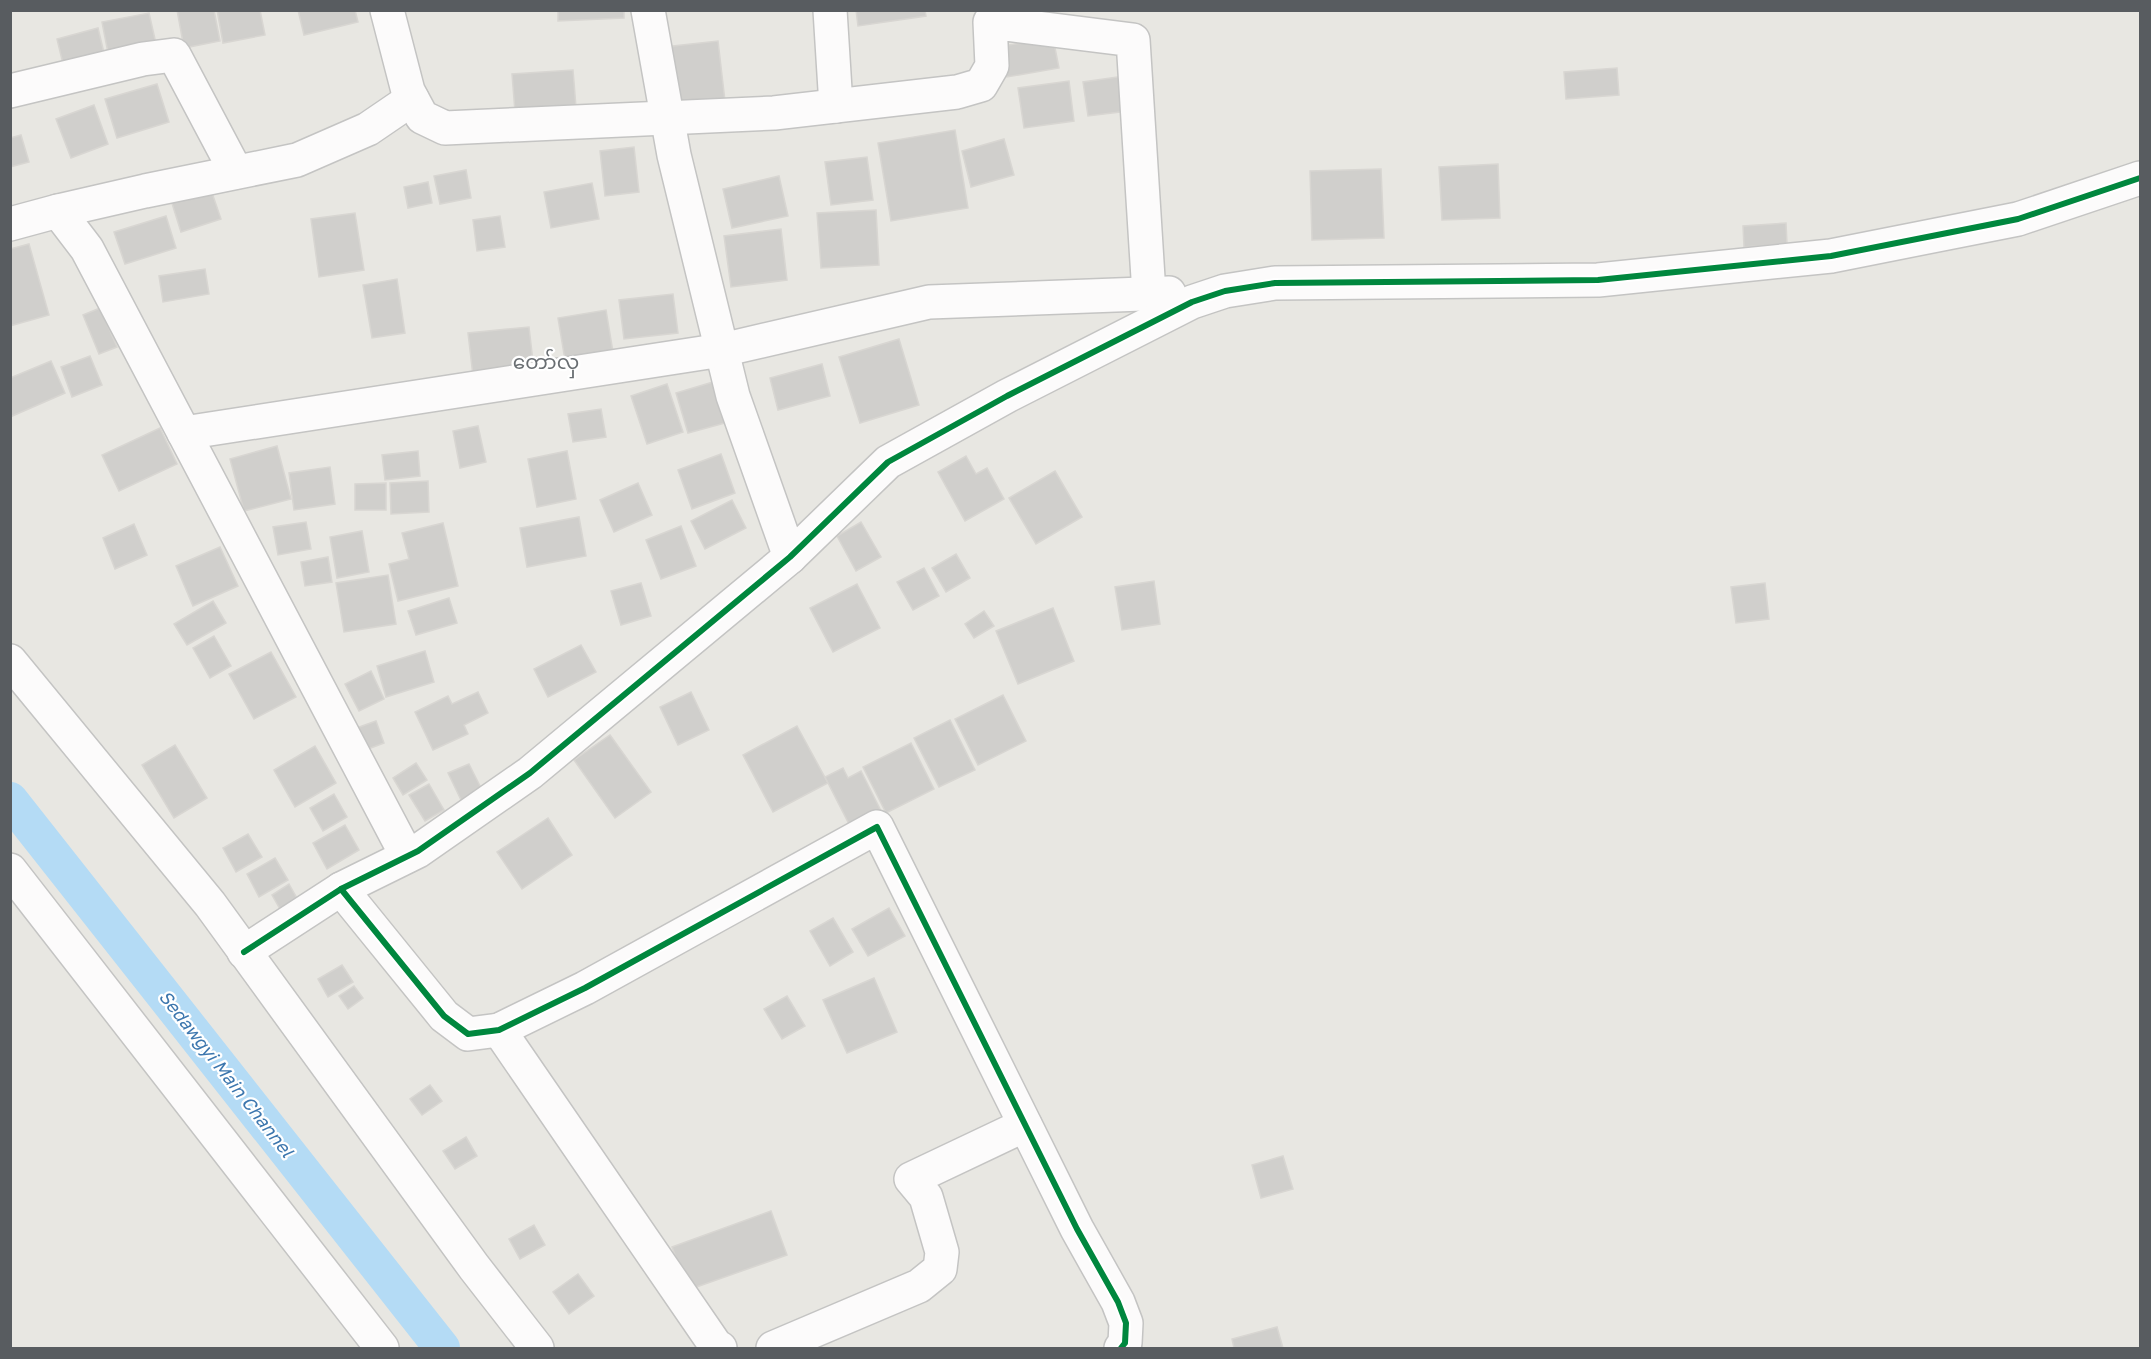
<svg xmlns="http://www.w3.org/2000/svg" width="2151" height="1359" font-family="'Golos Text','Noto Sans Myanmar',sans-serif">
<style>
.lines{fill:none;stroke-linecap:round;stroke-linejoin:round}
.canal{stroke:#b4dbf5;stroke-width:36}
.building{fill:#d0cfcc;stroke:#d8d6d2;stroke-width:1.5}
.minor-casing{stroke:#c4c4c3;stroke-width:36}
.tertiary-casing{stroke:#c4c4c3;stroke-width:36}
.minor{stroke:#fcfbfb;stroke-width:33}
.tertiary{stroke:#fcfbfb;stroke-width:33}
.cycleway-casing{stroke:#fff;stroke-width:10}
.cycleway{stroke:#00873e;stroke-width:6}
.labels{text-anchor:middle;stroke-width:4.5;stroke-linejoin:round;paint-order:stroke}
.water-label{font-size:18px;font-style:italic;fill:#3d77ae;stroke:#fff}
.quarter-label{font-size:20px;fill:#696e72;stroke:#fff}
</style>
<rect width="100%" height="100%" fill="#e8e7e2"/>
<g class="lines">
<path class="canal" d="M10,800l432,548"/>
</g>
<g class="building">
<path d="M177,10h37l6,31 -36,7z"/>
<path d="M217,10h43l5,25 -42,8z"/>
<path d="M298,10h57l3,12 -54,13z"/>
<path d="M558,10h66v8l-66,3z"/>
<path d="M856,10h69l1,6 -68,10z"/>
<path d="M149,13l8,35 -48,10 -7,-36z"/>
<path d="M98,28l7,29 -41,11 -7,-29z"/>
<path d="M1053,38l6,30 -52,9 -5,-31z"/>
<path d="M718,41l7,60 -54,6 -7,-60z"/>
<path d="M1617,68l2,27 -53,4 -2,-27z"/>
<path d="M573,70l3,37 -61,5 -3,-38z"/>
<path d="M1124,76l4,35 -40,5 -5,-34z"/>
<path d="M1069,81l5,40 -50,7 -6,-40z"/>
<path d="M157,84l12,38 -52,16 -12,-39z"/>
<path d="M94,105l14,39 -37,14 -15,-39z"/>
<path d="M955,130l13,78 -77,13 -13,-78z"/>
<path d="M21,135l8,27 -19,5v-29z"/>
<path d="M1004,139l10,36 -43,12 -9,-36z"/>
<path d="M634,147l5,45 -34,4 -5,-45z"/>
<path d="M867,157l6,43 -42,5 -6,-43z"/>
<path d="M1498,164l2,54 -58,2 -3,-53z"/>
<path d="M1381,169l3,69 -72,2 -2,-69z"/>
<path d="M466,170l5,28 -31,6 -6,-28z"/>
<path d="M779,176l9,40 -56,12 -9,-39z"/>
<path d="M428,182l4,21 -24,5 -4,-21z"/>
<path d="M592,183l7,36 -48,9 -7,-36z"/>
<path d="M209,184l12,35 -40,13 -11,-35z"/>
<path d="M876,210l3,55 -58,3 -4,-55z"/>
<path d="M355,213l9,57 -45,7 -8,-58z"/>
<path d="M166,216l10,32 -51,16 -11,-32z"/>
<path d="M500,216l5,31 -28,4 -4,-31z"/>
<path d="M1786,223l1,21 -43,3 -1,-21z"/>
<path d="M781,229l6,51 -56,7 -7,-51z"/>
<path d="M29,244l20,71 -39,11v-77z"/>
<path d="M205,269l4,25 -46,8 -4,-26z"/>
<path d="M397,279l8,54 -33,5 -9,-53z"/>
<path d="M673,294l5,39 -54,6 -5,-39z"/>
<path d="M100,308l17,39 -18,7 -16,-39z"/>
<path d="M606,310l8,48 -48,8 -8,-48z"/>
<path d="M529,327l5,43 -61,6 -5,-43z"/>
<path d="M899,339l20,66 -59,18 -21,-66z"/>
<path d="M90,356l12,29 -30,12 -11,-30z"/>
<path d="M51,361l14,32 -55,24v-39z"/>
<path d="M822,364l8,32 -52,14 -8,-32z"/>
<path d="M713,382l12,41 -37,10 -12,-40z"/>
<path d="M667,384l16,48 -36,12 -16,-48z"/>
<path d="M601,409l5,28 -33,5 -5,-28z"/>
<path d="M478,426l8,36 -26,6 -7,-37z"/>
<path d="M160,428l17,36 -58,27 -17,-36z"/>
<path d="M277,446l14,53 -47,12 -14,-52z"/>
<path d="M418,451l2,25 -35,4 -3,-25z"/>
<path d="M567,451l9,48 -39,8 -9,-48z"/>
<path d="M721,454l14,39 -43,16 -14,-39z"/>
<path d="M966,456l10,18 11,-6 17,31 -39,22 -27,-49z"/>
<path d="M330,467l5,37 -41,6 -5,-37z"/>
<path d="M1055,471l27,46 -46,27 -27,-46z"/>
<path d="M428,481l1,31 -38,2 -1,-31z"/>
<path d="M386,483v27h-31v-26z"/>
<path d="M638,483l14,32 -38,17 -14,-32z"/>
<path d="M732,500l14,28 -41,21 -14,-28z"/>
<path d="M579,517l7,39 -59,11 -7,-39z"/>
<path d="M306,522l5,27 -33,6 -5,-28z"/>
<path d="M861,522l20,35 -25,14 -19,-35z"/>
<path d="M443,523l15,63 -60,15 -9,-37 20,-5 -7,-26z"/>
<path d="M134,524l13,31 -32,14 -12,-31z"/>
<path d="M681,526l15,40 -35,13 -15,-39z"/>
<path d="M362,531l7,41 -32,6 -7,-41z"/>
<path d="M220,547l18,39 -45,20 -17,-40z"/>
<path d="M956,554l14,24 -24,14 -14,-24z"/>
<path d="M328,557l4,25 -27,4 -4,-24z"/>
<path d="M924,568l15,28 -26,14 -16,-28z"/>
<path d="M388,575l8,49 -52,8 -8,-49z"/>
<path d="M1154,581l6,43 -38,6 -7,-43z"/>
<path d="M641,583l10,33 -30,9 -10,-34z"/>
<path d="M1765,583l4,36 -33,4 -5,-36z"/>
<path d="M857,584l23,44 -47,24 -23,-44z"/>
<path d="M449,598l8,25 -41,12 -8,-24z"/>
<path d="M213,601l13,22 -39,22 -13,-21z"/>
<path d="M1053,608l21,53 -56,23 -22,-53z"/>
<path d="M984,611l10,15 -20,12 -9,-14z"/>
<path d="M214,636l17,30 -21,12 -17,-30z"/>
<path d="M581,645l15,27 -48,25 -14,-28z"/>
<path d="M425,651l9,31 -48,15 -9,-31z"/>
<path d="M271,652l25,45 -42,22 -25,-45z"/>
<path d="M371,671l13,28 -25,12 -14,-27z"/>
<path d="M478,692l10,21 -24,12 4,9 -35,16 -18,-38 33,-16 4,8z"/>
<path d="M691,692l18,38 -31,15 -18,-38z"/>
<path d="M1003,695l23,46 -48,24 -23,-46z"/>
<path d="M950,720l25,50 -36,17 -25,-49z"/>
<path d="M376,721l8,22 -24,9 -9,-22z"/>
<path d="M797,726l31,57 -55,29 -30,-57z"/>
<path d="M610,735l41,57 -36,26 -41,-58z"/>
<path d="M911,743l23,46 -48,24 -23,-46z"/>
<path d="M175,745l32,53 -33,20 -32,-53z"/>
<path d="M315,746l21,37 -41,24 -21,-37z"/>
<path d="M416,763l11,17 -24,15 -10,-17z"/>
<path d="M469,764l14,28 -21,10 -14,-29z"/>
<path d="M843,768l5,10 13,-7 21,42 -31,15 -26,-51z"/>
<path d="M429,784l15,26 -19,11 -16,-26z"/>
<path d="M334,794l13,23 -24,14 -13,-23z"/>
<path d="M548,818l24,37 -50,34 -25,-37z"/>
<path d="M345,825l14,25 -32,19 -14,-26z"/>
<path d="M248,834l14,23 -26,15 -13,-24z"/>
<path d="M275,858l13,22 -29,17 -12,-23z"/>
<path d="M289,884l9,16 -18,9 -8,-14z"/>
<path d="M889,908l16,28 -37,20 -16,-27z"/>
<path d="M833,918l20,34 -23,14 -20,-35z"/>
<path d="M342,965l11,17 -25,15 -10,-18z"/>
<path d="M874,978l23,54 -50,21 -24,-53z"/>
<path d="M354,986l9,12 -15,11 -9,-13z"/>
<path d="M787,996l18,30 -23,13 -18,-30z"/>
<path d="M430,1085l12,16 -20,14 -12,-16z"/>
<path d="M466,1137l11,19 -22,13 -12,-18z"/>
<path d="M1283,1156l10,33 -32,9 -9,-33z"/>
<path d="M771,1211l16,44 -99,35 -16,-43z"/>
<path d="M534,1225l11,20 -25,14 -11,-20z"/>
<path d="M578,1274l16,22 -25,18 -16,-22z"/>
<path d="M1277,1327l6,21h-49l-2,-9z"/>
</g>
<g class="lines">
<g class="minor-casing">
<g id="minor">
<path d="M387,10l21,81 14,26 23,11 329,-15 183,-21 24,-7 11,-19 -2,-44 143,18 16,254"/>
<path d="M648,10l26,145 59,241 57,161"/>
<path d="M830,10l6,96"/>
<path d="M10,91l133,-32 31,-4 62,117"/>
<path d="M58,211l87,-20 152,-31 71,-31 44,-30"/>
<path d="M10,224l48,-13 29,38 320,607"/>
<path d="M184,433l538,-83 207,-48 240,-9"/>
<path d="M341,889l103,127 24,18 31,-4 86,-42 292,-161 200,402 41,73 8,21 -1,20 -4,5"/>
<path d="M244,952l97,-63 77,-38 112,-78 260,-216 98,-95 119,-66 185,-94 33,-11 50,-8 323,-3 233,-24 187,-37 122,-41"/>
<path d="M499,1030l217,316 4,2"/>
<path d="M773,1348l146,-62 21,-17 2,-17 -16,-55 -15,-18 114,-54"/>
</g>
</g>
<g class="tertiary-casing">
<g id="tertiary">
<path d="M10,661l200,243 264,363 63,81"/>
<path d="M10,870l372,478"/>
</g>
</g>
<use href="#minor" class="minor"/>
<use href="#tertiary" class="tertiary"/>
<g class="cycleway-casing">
<g id="cycleway">
<path d="M341,889l103,127 24,18 31,-4 86,-42 292,-161 200,402 41,73 8,21 -1,20 -4,5"/>
<path d="M244,952l97,-63 77,-38 112,-78 260,-216 98,-95 119,-66 185,-94 33,-11 50,-8 323,-3 233,-24 187,-37 122,-41"/>
</g>
</g>
<use href="#cycleway" class="cycleway"/>
</g>
<g class="labels">
<g class="water-label">
<text transform="translate(226 1074) rotate(52)" y="6">Sedawgyi Main Channel</text>
</g>
<g class="quarter-label">
<text x="546" y="369">တော်လှ</text>
</g>
</g>
<rect width="2151" height="1359" fill="none" stroke="#585c60" stroke-width="24"/>
</svg>
